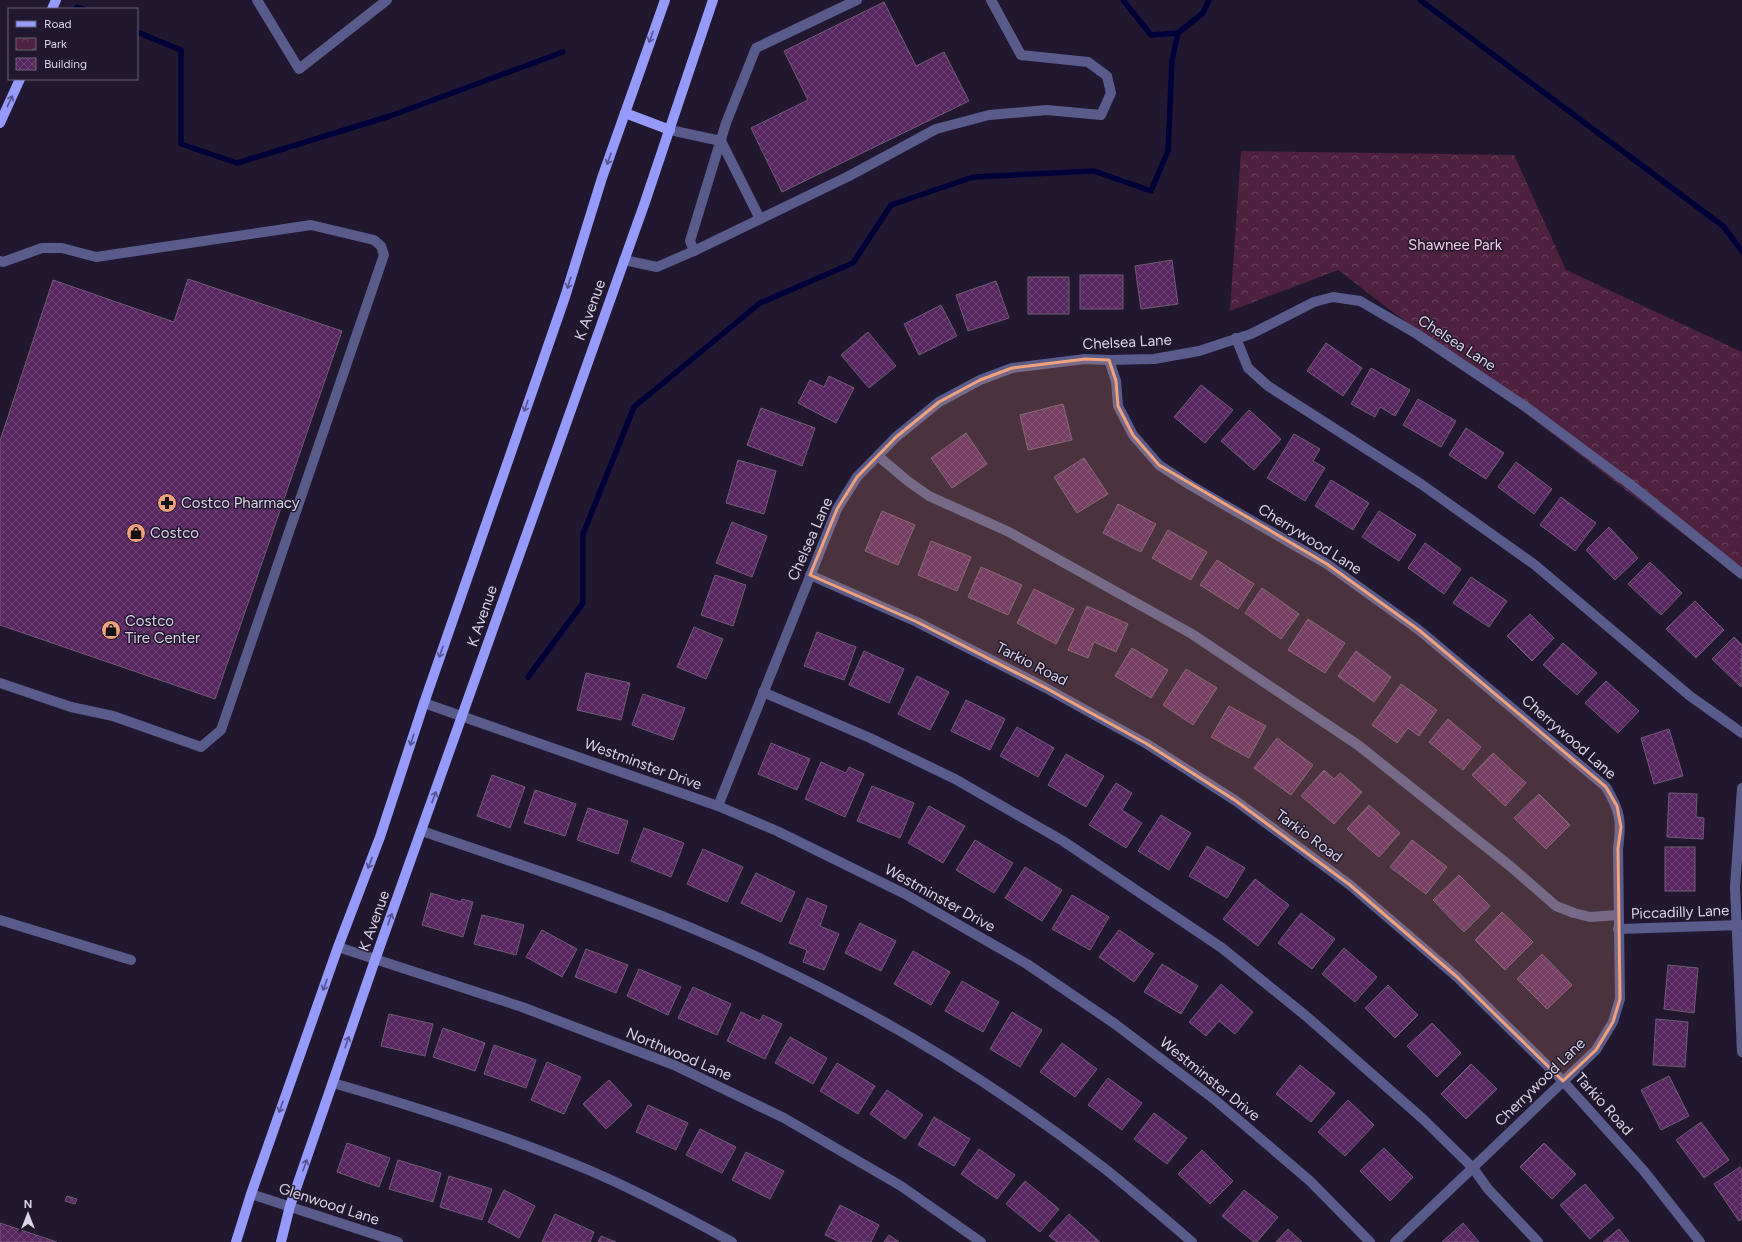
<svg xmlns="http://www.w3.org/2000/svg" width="1742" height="1242" font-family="Figtree,sans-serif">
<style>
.park{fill:url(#park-crowns)}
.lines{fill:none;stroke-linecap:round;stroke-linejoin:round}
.stream{stroke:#000138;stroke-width:5.5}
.building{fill:url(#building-cross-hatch);stroke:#705b73}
.minor{stroke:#595c8b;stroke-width:10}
.major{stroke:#959afc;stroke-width:10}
.oneway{stroke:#55528c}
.marked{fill:#f1a17b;fill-opacity:0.2;stroke:#f1a17b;stroke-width:3;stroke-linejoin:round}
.labels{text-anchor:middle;stroke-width:3;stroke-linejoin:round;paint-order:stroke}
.park-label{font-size:15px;fill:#f5cce3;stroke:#211830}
.street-label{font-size:15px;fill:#dad4e4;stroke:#211830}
.poi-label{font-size:15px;fill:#dad4e4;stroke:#211830;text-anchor:start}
</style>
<defs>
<pattern id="park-crowns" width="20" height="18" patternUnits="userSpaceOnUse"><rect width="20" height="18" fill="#4e223e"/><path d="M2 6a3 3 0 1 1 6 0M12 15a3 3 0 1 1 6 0" fill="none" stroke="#67415a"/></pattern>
<pattern id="building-cross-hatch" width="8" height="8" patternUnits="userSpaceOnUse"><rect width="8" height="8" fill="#57265e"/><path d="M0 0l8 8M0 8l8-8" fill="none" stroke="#6f4575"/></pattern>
</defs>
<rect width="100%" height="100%" fill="#211830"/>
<path class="park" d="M1241,151l273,4 52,115 176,82v227l-404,-309 -108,41z"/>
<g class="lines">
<g class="stream">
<path d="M1123,0l28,35 27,-2 25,-20 6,-13"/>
<path d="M1420,0l303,226 19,25"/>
<path d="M77,7l6,2"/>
<path d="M137,32l44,18v94l56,19 153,-47 173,-64"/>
<path d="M528,677l55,-74v-69l51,-127 126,-104 93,-40 38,-58 82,-28 121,-6 57,20 17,-40 4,-91 6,-27"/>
</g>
</g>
<g class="building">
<path d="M884,2l32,64 28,-14 25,49 -187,91 -31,-64 57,-28 -24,-49z"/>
<path d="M1172,260l6,44 -37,5 -6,-43z"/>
<rect x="1080" y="275" width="43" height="34"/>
<rect x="1028" y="277" width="41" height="37"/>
<path d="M188,279l154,52 -127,368 -215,-74v-184l53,-161 121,42z"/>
<path d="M996,281l13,37 -41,13 -12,-36z"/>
<path d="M941,305l16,31 -38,19 -15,-31z"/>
<path d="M868,332l28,34 -27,22 -28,-33z"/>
<path d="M1326,343l36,25 -19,28 -36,-25z"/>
<path d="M1371,368l39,22 -15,26 -15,-9 -5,10 -24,-13z"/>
<path d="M829,376l25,12 -18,35 -38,-20 12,-23 14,7z"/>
<path d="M1201,385l32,25 -28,33 -31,-26z"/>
<path d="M1418,399l38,22 -15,26 -38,-22z"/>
<path d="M1063,404l9,36 -44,10 -8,-35z"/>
<path d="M761,408l54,20 -13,38 -55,-21z"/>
<path d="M1249,410l32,29 -27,31 -33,-29z"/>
<path d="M1466,428l38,25 -18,26 -37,-24z"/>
<path d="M966,433l21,31 -35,24 -21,-30z"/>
<path d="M1294,434l26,15 -7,12 12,7 -20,33 -38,-23z"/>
<path d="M1084,458l24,36 -31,19 -23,-36z"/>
<path d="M738,460l38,11 -12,43 -38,-11z"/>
<path d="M1516,462l36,27 -18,25 -36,-27z"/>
<path d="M1331,480l38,23 -16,27 -38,-24z"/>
<path d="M1561,497l35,26 -21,28 -35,-26z"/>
<path d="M1118,504l38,20 -15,28 -38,-19z"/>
<path d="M882,511l33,14 -17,40 -33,-14z"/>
<path d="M1379,511l37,24 -17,26 -37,-24z"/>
<path d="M732,522l35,14 -15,41 -36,-14z"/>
<path d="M1609,527l29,31 -23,22 -29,-30z"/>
<path d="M1168,530l39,22 -16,28 -39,-22z"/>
<path d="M931,541l40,16 -14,34 -39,-16z"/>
<path d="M1425,543l36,26 -17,25 -36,-26z"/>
<path d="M1217,560l37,24 -16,25 -38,-24z"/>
<path d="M1650,562l32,31 -21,22 -33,-31z"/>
<path d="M981,567l41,18 -14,30 -40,-18z"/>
<path d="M715,575l31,10 -13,41 -32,-11z"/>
<path d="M1471,577l36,24 -18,26 -36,-24z"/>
<path d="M1262,588l37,26 -18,25 -36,-26z"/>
<path d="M1034,589l40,20 -18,35 -39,-21z"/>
<path d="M1695,601l29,29 -28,28 -30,-29z"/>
<path d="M1087,606l41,18 -12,28 -22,-10 -6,16 -20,-8z"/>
<path d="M1530,614l24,24 -22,23 -25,-25z"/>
<path d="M1308,619l37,24 -20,30 -37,-23z"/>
<path d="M694,627l29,12 -17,40 -29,-12z"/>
<path d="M817,632l39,15 -12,33 -40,-14z"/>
<path d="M1734,637l8,8 -1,42 -29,-28z"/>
<path d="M1563,643l34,30 -20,22 -34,-30z"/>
<path d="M1132,648l36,22 -17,28 -36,-22z"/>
<path d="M864,651l40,18 -15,34 -40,-18z"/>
<path d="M1356,651l35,26 -17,25 -36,-26z"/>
<path d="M1186,669l31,19 -24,37 -30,-20z"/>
<path d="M586,673l44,10 -9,37 -44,-10z"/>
<path d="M917,676l32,16 -19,38 -32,-16z"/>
<path d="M1606,681l33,30 -21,22 -33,-30z"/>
<path d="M1401,684l36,26 -18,26 -11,-8 -11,15 -25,-18z"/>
<path d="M643,694l42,14 -12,32 -41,-15z"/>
<path d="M966,700l39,19 -15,31 -39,-19z"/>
<path d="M1229,706l37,20 -17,32 -38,-21z"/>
<path d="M1448,719l33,28 -18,23 -34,-28z"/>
<path d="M1017,727l37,21 -16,29 -38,-21z"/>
<path d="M1669,729l14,47 -29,8 -13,-46z"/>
<path d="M1277,738l36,27 -22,30 -37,-27z"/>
<path d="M771,743l39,16 -13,31 -39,-16z"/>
<path d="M1493,753l33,30 -21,23 -33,-31z"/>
<path d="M1066,754l38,22 -18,31 -38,-22z"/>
<path d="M821,762l25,11 3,-6 15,7 -19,43 -40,-18z"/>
<path d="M1324,770l10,9 6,-6 22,19 -28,32 -33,-28z"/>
<path d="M492,775l33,12 -15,41 -33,-12z"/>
<path d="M1116,783l16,10 -10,17 20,13 -16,25 -37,-23z"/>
<path d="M872,786l42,17 -14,35 -43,-17z"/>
<path d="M535,790l41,14 -11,32 -41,-13z"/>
<path d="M1669,793l28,1 -1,23 8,1 -1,21 -36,-2z"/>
<path d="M1539,794l31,31 -24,24 -32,-31z"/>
<path d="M1369,805l31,28 -21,24 -32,-28z"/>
<path d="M929,806l36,20 -22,37 -35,-20z"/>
<path d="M588,808l40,13 -10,33 -41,-14z"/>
<path d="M1161,815l30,18 -22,37 -31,-19z"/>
<path d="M644,828l40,15 -13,34 -40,-16z"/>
<path d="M975,840l38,23 -19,30 -38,-23z"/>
<path d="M1412,840l35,27 -21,27 -36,-27z"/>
<path d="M1207,846l38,22 -18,30 -38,-22z"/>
<rect x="1665" y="847" width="30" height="44"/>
<path d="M703,849l40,18 -16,35 -40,-18z"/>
<path d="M1025,867l37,23 -20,31 -37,-23z"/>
<path d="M756,873l39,19 -14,30 -40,-19z"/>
<path d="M1459,875l31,31 -26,26 -31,-32z"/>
<path d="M1255,879l34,26 -31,41 -35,-27z"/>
<path d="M431,893l30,9 1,-3 11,3 -10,35 -41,-12z"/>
<path d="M1072,895l37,22 -19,33 -38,-21z"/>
<path d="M807,898l20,8 -7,20 19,8 -15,36 -21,-8 4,-12 -18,-7z"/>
<path d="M1502,912l31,30 -28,28 -30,-30z"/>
<path d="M1301,913l34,26 -23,30 -34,-26z"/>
<path d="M482,915l42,10 -8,30 -42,-11z"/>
<path d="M860,923l36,18 -15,30 -36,-18z"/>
<path d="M542,930l35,19 -15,28 -36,-20z"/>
<path d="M1119,930l35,24 -20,28 -35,-25z"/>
<path d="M1344,948l33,29 -22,25 -33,-28z"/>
<path d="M586,949l42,16 -12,28 -41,-16z"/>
<path d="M913,951l37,21 -19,33 -37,-21z"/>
<path d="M1542,954l30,31 -25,24 -30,-30z"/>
<path d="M1162,964l36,22 -17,28 -37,-22z"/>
<path d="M1668,965l30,3 -4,45 -30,-4z"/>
<path d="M639,969l42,18 -13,28 -41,-19z"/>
<path d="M962,981l37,21 -16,30 -38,-21z"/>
<path d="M1221,984l32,28 -18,22 -16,-13 -13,15 -17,-14z"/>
<path d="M1388,985l30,30 -23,23 -30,-30z"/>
<path d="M693,987l38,17 -14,31 -39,-17z"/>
<path d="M741,1012l19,9 3,-6 19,9 -17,35 -38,-18z"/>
<path d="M1012,1012l30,18 -22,37 -30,-18z"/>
<path d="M389,1014l44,10 -8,32 -44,-10z"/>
<path d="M1656,1019l32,3 -3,45 -32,-2z"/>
<path d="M1432,1023l29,30 -24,24 -30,-31z"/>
<path d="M443,1028l42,15 -10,28 -42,-14z"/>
<path d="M790,1037l37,21 -14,26 -38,-21z"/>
<path d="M1062,1043l35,26 -22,28 -35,-25z"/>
<path d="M494,1045l42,15 -10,28 -42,-14z"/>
<path d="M547,1062l34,15 -17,37 -33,-14z"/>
<path d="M837,1063l38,23 -17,28 -38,-23z"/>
<path d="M1471,1064l26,25 -31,30 -25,-25z"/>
<path d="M1300,1065l35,28 -24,29 -35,-28z"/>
<path d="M1669,1076l20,40 -28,14 -20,-40z"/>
<path d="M1108,1078l34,25 -20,27 -34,-25z"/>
<path d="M609,1080l23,25 -26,24 -23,-25z"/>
<path d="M887,1090l36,25 -18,24 -35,-25z"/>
<path d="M1348,1100l26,25 -29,31 -27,-24z"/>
<path d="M648,1105l40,18 -12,27 -40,-18z"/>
<path d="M1154,1113l33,25 -20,26 -33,-25z"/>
<path d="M934,1117l36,22 -16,27 -36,-21z"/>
<path d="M1701,1122l28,38 -25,18 -28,-38z"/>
<path d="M700,1129l36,18 -14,26 -36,-18z"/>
<path d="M347,1143l43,15 -11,29 -42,-15z"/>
<path d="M1544,1143l32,31 -24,25 -32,-32z"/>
<path d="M1384,1148l29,29 -23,24 -30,-30z"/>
<path d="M979,1149l36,26 -18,24 -36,-25z"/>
<path d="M1202,1150l31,31 -23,23 -32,-30z"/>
<path d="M746,1152l38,19 -14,28 -38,-19z"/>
<path d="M398,1160l43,13 -8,29 -44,-13z"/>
<path d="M1740,1167l2,3v49l-3,2 -25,-37z"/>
<path d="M449,1176l43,13 -10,31 -42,-13z"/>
<path d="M1025,1181l34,28 -19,23 -34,-28z"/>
<path d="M1585,1184l29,34 -24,21 -30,-34z"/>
<path d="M504,1190l31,16 -16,32 -31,-16z"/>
<path d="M1244,1190l34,27 -21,25h-3l-32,-26z"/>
<path d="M67,1196l10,3 -2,5 -10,-3z"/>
<path d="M840,1205l39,20 -8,17h-31l-15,-7z"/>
<path d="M555,1214l39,18 -4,10h-48z"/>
<path d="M1069,1214l31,28h-43l-8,-6z"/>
<path d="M0,1223l57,19h-57z"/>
<path d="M1463,1223l16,19h-37z"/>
<path d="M1288,1229l14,13h-26z"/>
<path d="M1619,1229l10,13h-26z"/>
<path d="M889,1235l10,7h-15z"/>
<path d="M601,1236l15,6h-18z"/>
</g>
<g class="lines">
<g class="minor">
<path d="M257,0l42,69 88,-69"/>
<path d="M857,0l-101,48 -30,75 -36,118 4,10 155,-75 87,-47 53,-14 58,-5 54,5 10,-22 -4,-17 -19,-14 -67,-7 -30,-55"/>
<path d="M670,130l51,11"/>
<path d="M721,141l39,78"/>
<path d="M624,260l33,7 37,-16"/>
<path d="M0,261l3,1 39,-14h20l34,9 215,-32 63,15 7,6 3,9 -163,475 -20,17 -88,-31 -42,-9 -71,-24"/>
<path d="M1236,338l12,30 20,18 153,98 114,81 155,131 52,37"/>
<path d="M1109,360l7,21 2,25 15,29 26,30 31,20 137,79 92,66 187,157c14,24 16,33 12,61l2,151 -7,23 -17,28 -201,192"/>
<path d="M878,456l31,26 20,14 80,36 183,102 166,111 152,121 46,40 18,7 16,4 28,-2"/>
<path d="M810,575l107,47 127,65 103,57 89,57 114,84 107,92 106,104 81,90 56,71"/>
<path d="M763,692l107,46 85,41 108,62 159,107 84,68 117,103 50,49 15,21 50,53"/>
<path d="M424,703l294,103 59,25 128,63 122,70 88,60 99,75 96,82 60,61"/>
<path d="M1742,788l-7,99 7,165"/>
<path d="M718,806l119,-297 20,-32 39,-40 43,-35 41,-22 32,-12 73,-9 24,1 45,-1 45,-8 52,-17 63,-32 19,-5 27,4 57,33 109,73 105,78 111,89"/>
<path d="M422,831c99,34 199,66 295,108 137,59 268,137 387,229 30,24 59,49 88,74"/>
<path d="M0,920l131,40"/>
<path d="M1618,929l124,-4"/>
<path d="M338,947l184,60 152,58 110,53 117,68 80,56"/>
<path d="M333,1083c87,25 175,53 258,88 48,21 96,46 141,71"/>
<path d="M251,1194l147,48"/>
</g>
<g class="major">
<path d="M52,9l4,-9"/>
<path d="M625,113l45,17"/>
<path d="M0,123l20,-44"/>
<path d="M236,1242l15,-48 87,-247 42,-110 44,-134 141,-406 37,-119 63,-178"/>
<path d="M281,1242l9,-36 85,-246 269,-755 69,-205"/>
</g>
</g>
<defs><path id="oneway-shaft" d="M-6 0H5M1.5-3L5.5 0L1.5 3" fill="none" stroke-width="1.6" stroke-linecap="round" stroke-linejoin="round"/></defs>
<g class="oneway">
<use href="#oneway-shaft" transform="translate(651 37) rotate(110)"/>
<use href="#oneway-shaft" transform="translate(10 101) rotate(-65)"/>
<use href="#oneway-shaft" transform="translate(609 159) rotate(109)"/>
<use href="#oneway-shaft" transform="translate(569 283) rotate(107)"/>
<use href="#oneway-shaft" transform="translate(526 406) rotate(109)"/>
<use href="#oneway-shaft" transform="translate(441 652) rotate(109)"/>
<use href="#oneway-shaft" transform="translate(412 740) rotate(108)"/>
<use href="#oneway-shaft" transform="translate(434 797) rotate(-70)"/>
<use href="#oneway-shaft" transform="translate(370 863) rotate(111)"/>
<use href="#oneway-shaft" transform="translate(390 919) rotate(-70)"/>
<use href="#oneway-shaft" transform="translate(325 985) rotate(110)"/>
<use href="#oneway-shaft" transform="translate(347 1042) rotate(-71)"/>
<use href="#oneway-shaft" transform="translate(281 1107) rotate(109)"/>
<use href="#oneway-shaft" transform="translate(305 1165) rotate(-71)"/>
</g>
<path class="marked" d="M1085,359l24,1 7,21 2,25 15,29 26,30 168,99 92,66 187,157 11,19 4,21 -3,21 2,151 -7,23 -17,28 -33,31 -106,-104 -107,-92 -114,-84 -89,-57 -103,-57 -127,-65 -107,-47 27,-66 20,-32 39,-40 43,-35 41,-22 32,-12z"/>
<defs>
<g id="pharmacy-disc" transform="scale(1)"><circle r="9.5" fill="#f1a17b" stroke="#211830"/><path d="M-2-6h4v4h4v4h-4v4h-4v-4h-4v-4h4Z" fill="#111"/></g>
<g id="shop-disc" transform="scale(1)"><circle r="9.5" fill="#f1a17b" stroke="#211830"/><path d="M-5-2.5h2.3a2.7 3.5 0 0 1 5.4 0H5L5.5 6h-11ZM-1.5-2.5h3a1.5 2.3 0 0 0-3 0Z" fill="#111"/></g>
</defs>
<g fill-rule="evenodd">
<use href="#pharmacy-disc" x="167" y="503"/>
<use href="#shop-disc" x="136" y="533"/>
<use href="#shop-disc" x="111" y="630"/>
</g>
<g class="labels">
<g class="park-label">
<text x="1455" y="250">Shawnee Park</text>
</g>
<g class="street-label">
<text transform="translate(590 310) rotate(-70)" y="5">K Avenue</text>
<text transform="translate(1127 342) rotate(-3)" y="5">Chelsea Lane</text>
<text transform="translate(1457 343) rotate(33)" y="5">Chelsea Lane</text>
<text transform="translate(810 539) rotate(-66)" y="5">Chelsea Lane</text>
<text transform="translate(1310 539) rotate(32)" y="5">Cherrywood Lane</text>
<text transform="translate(482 616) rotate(-71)" y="5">K Avenue</text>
<text transform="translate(1032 664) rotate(27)" y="5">Tarkio Road</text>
<text transform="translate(1569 737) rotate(41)" y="5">Cherrywood Lane</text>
<text transform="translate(643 764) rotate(20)" y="5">Westminster Drive</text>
<text transform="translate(1309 836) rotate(36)" y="5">Tarkio Road</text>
<text transform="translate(940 898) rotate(29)" y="5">Westminster Drive</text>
<text transform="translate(1680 912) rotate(-2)" y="5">Piccadilly Lane</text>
<text transform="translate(374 921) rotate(-70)" y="5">K Avenue</text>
<text transform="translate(679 1054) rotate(23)" y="5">Northwood Lane</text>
<text transform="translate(1210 1079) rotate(39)" y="5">Westminster Drive</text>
<text transform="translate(1540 1082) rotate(-44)" y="5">Cherrywood Lane</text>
<text transform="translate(1604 1104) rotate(48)" y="5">Tarkio Road</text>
<text transform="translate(329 1204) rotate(18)" y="5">Glenwood Lane</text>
</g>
<g class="poi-label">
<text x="181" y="508">Costco Pharmacy</text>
<text x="150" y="538">Costco</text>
<text x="125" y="626">Costco<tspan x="125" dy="17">Tire Center</tspan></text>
</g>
</g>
<rect x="8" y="8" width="130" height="72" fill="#211830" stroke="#6b6378"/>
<rect x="16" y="21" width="20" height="6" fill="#959afc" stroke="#6b6378"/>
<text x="44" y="28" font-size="12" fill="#dad4e4">Road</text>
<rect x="16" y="38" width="20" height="12" fill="url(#park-crowns)" stroke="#6b6378"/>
<text x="44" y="48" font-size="12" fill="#dad4e4">Park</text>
<rect x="16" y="58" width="20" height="12" fill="url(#building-cross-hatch)" stroke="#6b6378"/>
<text x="44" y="68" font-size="12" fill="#dad4e4">Building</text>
<g transform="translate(28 1214)" stroke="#211830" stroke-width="3" paint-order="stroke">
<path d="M0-3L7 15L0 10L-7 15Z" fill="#dad4e4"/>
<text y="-6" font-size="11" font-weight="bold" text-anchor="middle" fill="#dad4e4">N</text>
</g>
</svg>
